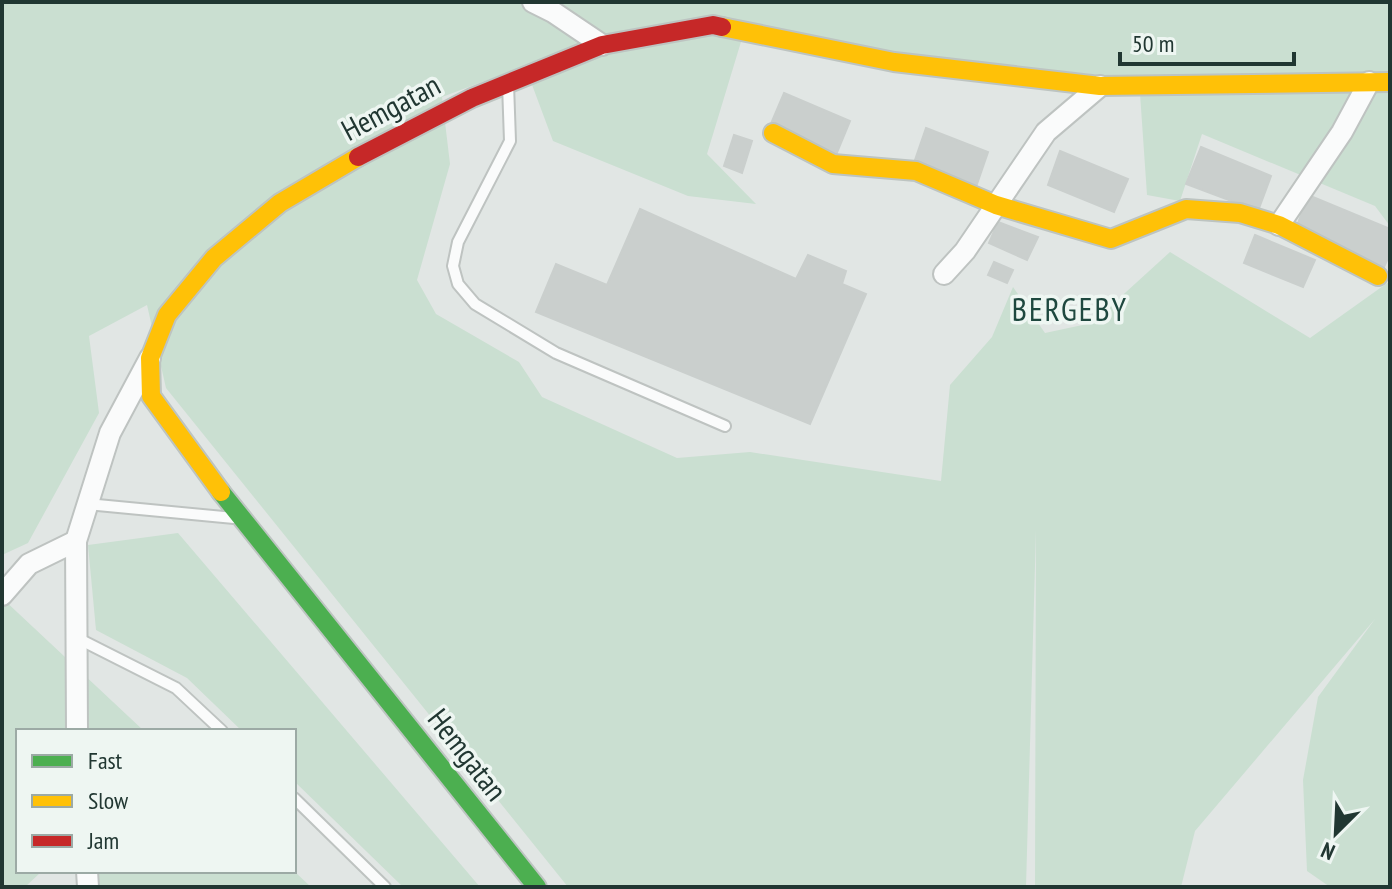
<svg xmlns="http://www.w3.org/2000/svg" width="1392" height="889" font-family="'PT Sans Narrow',sans-serif">
<style>
.green{fill:#cadfd1}
.building{fill:#cacfcd;stroke:#cacfcd;stroke-width:2}
.lines{fill:none;stroke-linecap:round;stroke-linejoin:round}
.lane-casing{stroke:#bec3c1;stroke-width:14}
.street-casing{stroke:#bec3c1;stroke-width:24}
.fast-casing{stroke:#bdc4c1;stroke-width:22}
.slow-casing{stroke:#bdc4c1;stroke-width:22}
.jam-casing{stroke:#bdc4c1;stroke-width:22}
.lane{stroke:#fafbfb;stroke-width:10}
.street{stroke:#fafbfb;stroke-width:20}
.fast{stroke:#4caf50;stroke-width:18}
.slow{stroke:#ffc107;stroke-width:18}
.jam{stroke:#c62828;stroke-width:18}
.labels{text-anchor:middle;stroke-width:7;stroke-linejoin:round;paint-order:stroke}
.street-label{font-size:30px;fill:#213732;stroke:#eef6f2}
.neighbourhood-label{font-size:32px;letter-spacing:2px;fill:#1e483f;stroke:#eef6f2}
</style>
<rect width="100%" height="100%" fill="#e1e6e4"/>
<g class="green">
<path d="M2,2h1388v224l-15,-20 -173,-72 -22,67 -33,-6 -8,-116 -245,-25 -147,-32 -40,132 49,50 -68,-8 -135,-55 -28,-75 -83,31 8,67 -33,116 19,34 83,48 23,35 135,61 73,-6 191,29 9,-96 42,-48 21,-50 32,46 47,-10 78,-71 140,86 80,-57v606h-60l-23,-16 -4,-91 15,-83 57,-78 -180,212 -14,56h-146l1,-357 -10,357h-458l-402,-499 -19,-83 -58,31 10,77 -71,130 -26,12z"/>
<path d="M178,533l302,354 -78,-1 -108,-105v-50h-52l-55,-53 -91,-48 -8,-85z"/>
<path d="M2,598l142,133h-126v140h24l-17,16h-23z"/>
<path d="M97,871h197l17,16h-214z"/>
</g>
<g class="building">
<path d="M784,93l66,28 -14,34 -66,-29z"/>
<path d="M926,128l62,24 -12,35 -62,-24z"/>
<path d="M734,135l18,6 -10,32 -18,-7z"/>
<path d="M1201,147l70,29 -13,35 -72,-27z"/>
<path d="M1060,151l68,28 -14,33 -66,-27z"/>
<path d="M1308,195l82,34v25l-6,13 -89,-35z"/>
<path d="M640,209l156,70 12,-24 38,16 -4,13 24,10 -56,130 -274,-112 20,-48 51,21z"/>
<path d="M998,222l40,15 -11,23 -38,-17z"/>
<path d="M1255,235l60,25 -12,27 -59,-24z"/>
<path d="M994,262l19,8 -6,13 -19,-8z"/>
</g>
<g class="lines">
<g class="lane-casing">
<g id="lane">
<path d="M508,84l2,57 -52,101 -5,24 5,18 17,20 81,49 169,73"/>
<path d="M87,504l147,14"/>
<path d="M77,638l99,50 46,43"/>
<path d="M294,798l91,89"/>
</g>
</g>
<g class="street-casing">
<g id="street">
<path d="M533,2l20,10 49,33"/>
<path d="M1279,225l63,-93 27,-50"/>
<path d="M944,274l21,-23 81,-119 54,-46"/>
<path d="M2,595l27,-31 47,-23"/>
<path d="M77,731l-1,-190 34,-108 40,-75"/>
<path d="M87,871l1,16"/>
</g>
</g>
<g class="fast-casing">
<path id="fast" d="M221,492l316,395"/>
</g>
<g class="slow-casing">
<g id="slow">
<path d="M722,27l172,35 206,24 290,-4"/>
<path d="M773,133l60,31 83,7 80,34 115,34 75,-30 54,4 39,12 99,51"/>
<path d="M221,492l-70,-96 -1,-38 17,-43 47,-57 66,-55 78,-46"/>
</g>
</g>
<g class="jam-casing">
<path id="jam" d="M358,157l114,-59 130,-53 111,-20 9,2"/>
</g>
<use href="#lane" class="lane"/>
<use href="#street" class="street"/>
<use href="#fast" class="fast"/>
<use href="#slow" class="slow"/>
<use href="#jam" class="jam"/>
</g>
<g class="labels">
<g class="street-label">
<text transform="translate(391 108) rotate(-28)" y="10">Hemgatan</text>
<text transform="translate(467 755) rotate(52)" y="10">Hemgatan</text>
</g>
<g class="neighbourhood-label">
<text x="1070" y="321">BERGEBY</text>
</g>
</g>
<rect width="1392" height="889" fill="none" stroke="#213732" stroke-width="8"/>
<rect x="16" y="729" width="280" height="144" fill="#eef6f2" stroke="#9caaa5" stroke-width="2"/>
<rect x="32" y="755" width="40" height="12" fill="#4caf50" stroke="#9caaa5" stroke-width="2"/>
<text x="88" y="769" font-size="24" fill="#213732">Fast</text>
<rect x="32" y="795" width="40" height="12" fill="#ffc107" stroke="#9caaa5" stroke-width="2"/>
<text x="88" y="809" font-size="24" fill="#213732">Slow</text>
<rect x="32" y="835" width="40" height="12" fill="#c62828" stroke="#9caaa5" stroke-width="2"/>
<text x="88" y="849" font-size="24" fill="#213732">Jam</text>
<g transform="translate(1336 833) rotate(204)" stroke="#eef6f2" stroke-width="6" paint-order="stroke">
<path d="M0-6L14 30L0 20L-14 30Z" fill="#213732"/>
<text y="-12" font-size="22" font-weight="bold" text-anchor="middle" fill="#213732">N</text>
</g>
<path d="M1120 52v12h174v-12" fill="none" stroke="#213732" stroke-width="4"/>
<text x="1132" y="52" font-size="24" fill="#213732" stroke="#eef6f2" stroke-width="6" paint-order="stroke">50 m</text>
</svg>
